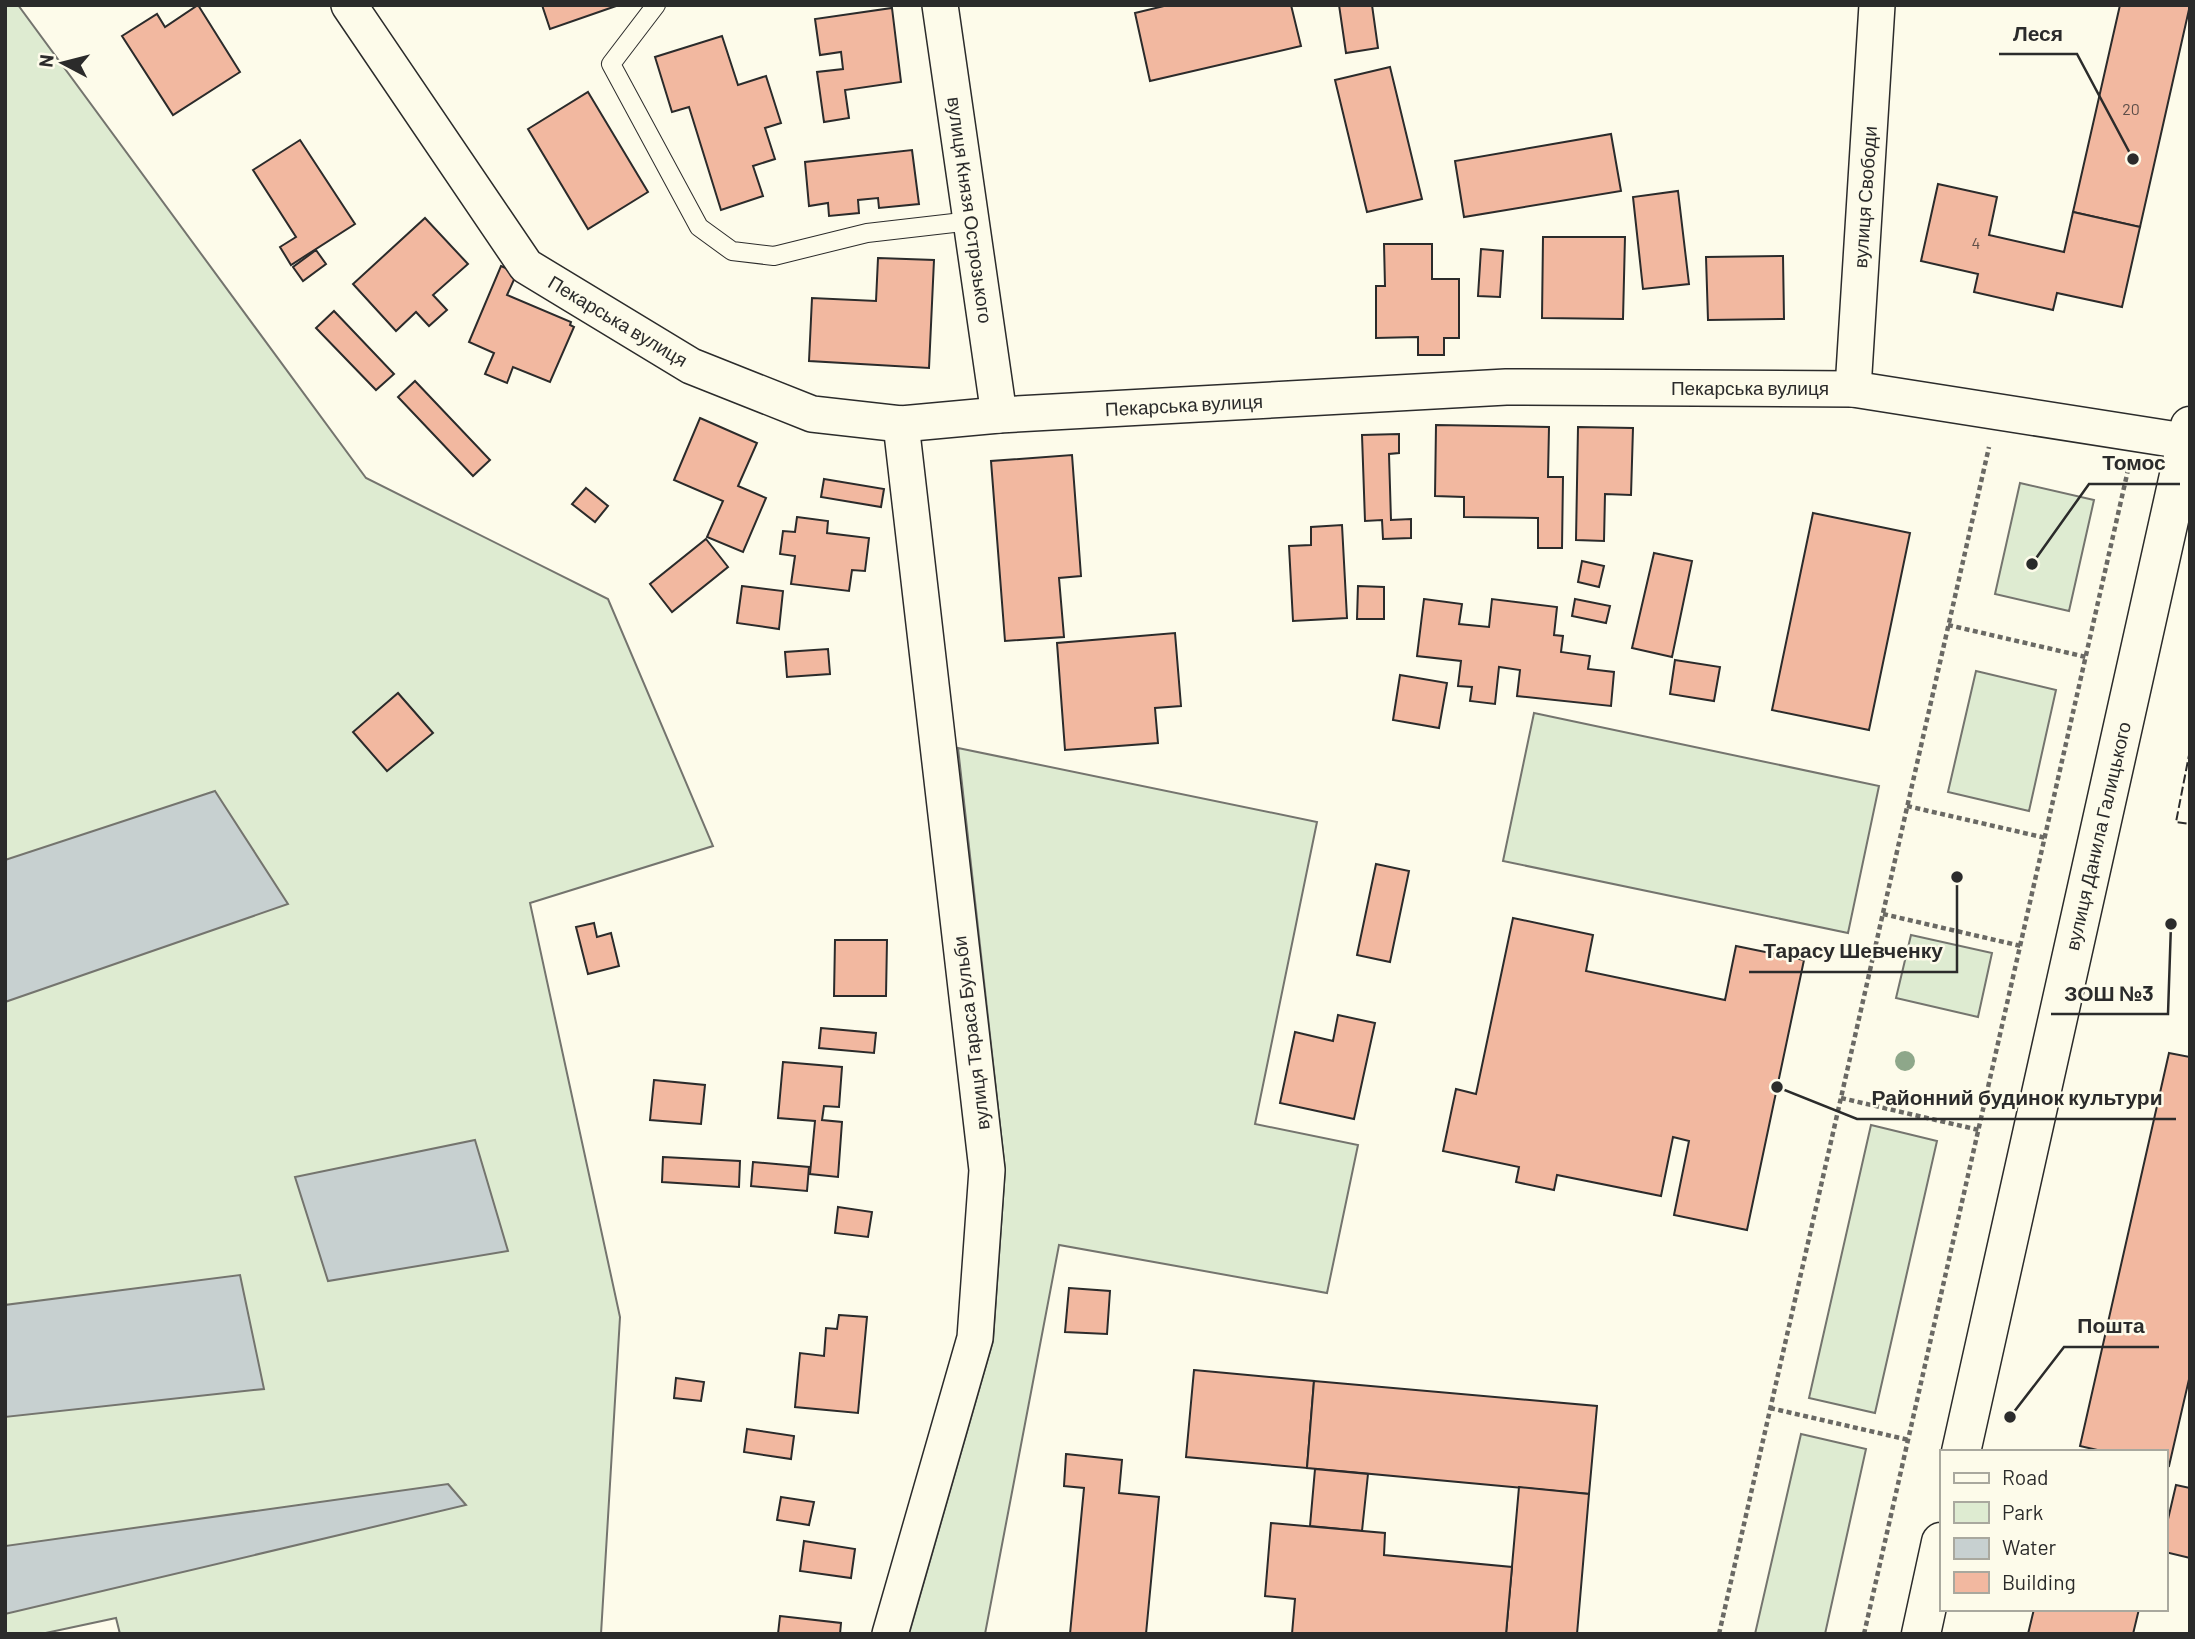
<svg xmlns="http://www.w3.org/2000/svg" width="2195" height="1639" font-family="Barlow,sans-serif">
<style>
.green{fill:#deebd1;stroke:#74746e;stroke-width:2}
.water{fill:#c7d0d0;stroke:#74746e;stroke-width:2}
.building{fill:#f2b8a0;stroke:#2b2b2b;stroke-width:2}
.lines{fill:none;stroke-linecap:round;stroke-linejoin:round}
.service-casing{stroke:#2b2b2b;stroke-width:20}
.minor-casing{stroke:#2b2b2b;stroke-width:38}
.secondary-casing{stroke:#2b2b2b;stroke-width:41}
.path{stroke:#6a6964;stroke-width:4.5;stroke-dasharray:5 3.5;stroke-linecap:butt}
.service{stroke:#fdfbea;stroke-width:18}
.minor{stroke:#fdfbea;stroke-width:35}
.secondary{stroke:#fdfbea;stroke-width:38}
.fence{stroke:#2b2b2b;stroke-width:2;stroke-dasharray:9 3.5;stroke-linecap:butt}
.tree{fill:#8ea78a}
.labels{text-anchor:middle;stroke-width:5;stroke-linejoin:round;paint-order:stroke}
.number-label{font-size:16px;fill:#5d4e48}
.street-label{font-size:19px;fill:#2b2b2b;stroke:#fdfbea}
.leader{fill:none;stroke:#2b2b2b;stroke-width:2.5}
.callout-dot{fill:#2b2b2b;stroke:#fdfbea;stroke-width:2.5}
.callout-label{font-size:21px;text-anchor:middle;font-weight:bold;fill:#2b2b2b;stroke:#fdfbea;stroke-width:5;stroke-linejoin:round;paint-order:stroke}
</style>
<rect width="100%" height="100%" fill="#fdfbea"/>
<g class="green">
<path d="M5,5h13l348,473 242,121 105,247 -183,57 90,414 -19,317h-481l-4,-16 -75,16h-36z"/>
<path d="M2020,483l74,17 -25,111 -74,-17z"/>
<path d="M1976,671l80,19 -27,121 -81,-19z"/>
<path d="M1534,713l345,73 -31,147 -345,-72z"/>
<path d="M958,748l359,74 -62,302 103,21 -31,148 -268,-48 -74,389h-76l84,-293 12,-171z"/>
<path d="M1911,935l81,18 -14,64 -82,-19z"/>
<path d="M1871,1125l66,16 -62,272 -66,-15z"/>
<path d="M1801,1434l65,15 -41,185h-70z"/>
</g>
<g class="water">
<path d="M215,791l73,113 -283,98v-142z"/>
<path d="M475,1140l33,111 -180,30 -33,-104z"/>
<path d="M240,1275l24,114 -259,28v-112z"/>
<path d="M448,1484l18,21 -461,109v-68z"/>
</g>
<g class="building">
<path d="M198,5l42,67 -67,43 -51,-79 35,-22 8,13z"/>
<path d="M542,5h77l-69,24z"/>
<path d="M1168,5h123l10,41 -151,35 -15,-68z"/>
<path d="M1339,5h33l6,43 -32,5z"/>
<path d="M2120,5h70l-50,222 -67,-15z"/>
<path d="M892,8l9,74 -56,8 4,28 -25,4 -7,-50 26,-3 -2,-17 -21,3 -5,-36z"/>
<path d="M722,36l16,49 28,-9 15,47 -16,5 10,31 -22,7 10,30 -42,14 -32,-103 -17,5 -17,-55z"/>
<path d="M1390,67l32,132 -55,13 -32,-132z"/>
<path d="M588,92l60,100 -60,37 -60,-100z"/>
<path d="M1611,134l10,57 -157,26 -9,-56z"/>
<path d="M300,140l55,84 -64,41 -11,-18 16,-10 -43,-67z"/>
<path d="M912,150l7,54 -40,4 -1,-10 -20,2 1,13 -30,3 -1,-13 -19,3 -4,-44z"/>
<path d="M1938,184l59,13 -8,38 75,17 9,-40 67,15 -18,80 -65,-14 -4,17 -79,-18 4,-18 -57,-13z"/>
<path d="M1678,191l11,93 -46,5 -10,-92z"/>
<path d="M425,218l43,46 -35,31 14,15 -18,16 -13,-14 -20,19 -43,-47z"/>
<path d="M1543,237h82l-2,82 -81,-1z"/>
<path d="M1384,244h48v35h27v59h-15v17h-26v-18l-42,1v-52h9z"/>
<path d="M1481,249l22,2 -3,46 -22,-1z"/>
<path d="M316,250l10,14 -23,17 -10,-14z"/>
<path d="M1783,256l1,63 -76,1 -2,-63z"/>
<path d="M878,258l56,2 -5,108 -120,-7 3,-63 64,3z"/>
<path d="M501,266l16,7 -10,22 64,27 -1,3 4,2 -24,55 -37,-15 -6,16 -22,-9 9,-21 -25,-11z"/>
<path d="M334,311l60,63 -18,16 -60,-62z"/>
<path d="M415,381l75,79 -17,16 -75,-79z"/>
<path d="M700,418l57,25 -19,43 28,12 -23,54 -36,-15 16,-36 -49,-21z"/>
<path d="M1436,425l113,2 -1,50h15l-1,71h-24v-30l-74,-1v-20l-29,-1z"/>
<path d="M1578,427l55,1 -2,67 -26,-1 -1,47 -28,-1z"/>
<path d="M1399,434v19l-10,1 2,66 20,-1v19l-28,1 -1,-19 -17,1 -3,-86z"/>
<path d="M1072,455l9,121 -22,2 5,59 -59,4 -14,-180z"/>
<path d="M824,479l60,10 -3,18 -60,-10z"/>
<path d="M586,488l22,18 -13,16 -23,-18z"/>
<path d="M1813,513l97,20 -41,197 -97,-20z"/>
<path d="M797,517l31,4 -1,12 42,5 -4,33 -13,-1 -3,21 -58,-7 4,-28 -15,-2 3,-23 12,1z"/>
<path d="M1342,525l5,93 -54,3 -4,-75 22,-1v-18z"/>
<path d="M706,539l22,28 -56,45 -22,-28z"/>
<path d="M1654,553l38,8 -20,96 -40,-9z"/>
<path d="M1582,561l22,5 -5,21 -21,-5z"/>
<path d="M742,586l41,5 -4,38 -42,-6z"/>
<path d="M1358,586l26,1v32h-27z"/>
<path d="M1424,599l38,5 -3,20 30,3 3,-28 65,8 -3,28 9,1 -2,16 29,4 -2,13 26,3 -3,34 -94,-10 3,-26 -21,-3 -4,37 -25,-3 2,-14 -14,-1 3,-25 -44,-5z"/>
<path d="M1575,599l35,7 -4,17 -34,-7z"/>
<path d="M1175,633l6,73 -26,2 3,35 -93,7 -8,-107z"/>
<path d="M828,649l2,25 -43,3 -2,-25z"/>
<path d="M1675,660l45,7 -6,34 -44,-7z"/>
<path d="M1400,675l47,8 -8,45 -46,-8z"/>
<path d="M398,693l35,40 -46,38 -34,-39z"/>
<path d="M1376,864l33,7 -19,91 -33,-7z"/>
<path d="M1513,918l80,17 -7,36 139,29 11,-54 68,14 -57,270 -73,-15 15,-74 -16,-4 -12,59 -104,-21 -3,15 -38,-8 3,-15 -76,-16 13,-62 20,5z"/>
<path d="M594,923l3,14 14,-4 8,33 -31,8 -12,-47z"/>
<path d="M835,940h52l-1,56h-52z"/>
<path d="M1338,1015l37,8 -21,96 -74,-16 15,-71 38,9z"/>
<path d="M821,1028l55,5 -2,20 -55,-5z"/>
<path d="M2169,1053l21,4v318l-21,91 -4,-1v-13h-59l-26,-6z"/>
<path d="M783,1062l59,5 -3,40 -15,-1 -2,14 20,2 -4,55 -28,-3 5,-53 -37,-3z"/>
<path d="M654,1080l51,5 -4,39 -51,-4z"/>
<path d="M663,1157l77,4 -1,26 -77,-5z"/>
<path d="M753,1162l56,5 -2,24 -56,-5z"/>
<path d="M838,1207l34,5 -4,25 -33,-4z"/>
<path d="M1069,1288l41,3 -3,43 -42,-2z"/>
<path d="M839,1315l28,2 -9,96 -63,-6 5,-54 24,3 2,-28 11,1z"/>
<path d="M1194,1370l120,11 -7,87 -121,-11z"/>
<path d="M676,1378l28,4 -3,19 -27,-3z"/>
<path d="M1314,1381l283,25 -8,88 -282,-26z"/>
<path d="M747,1429l47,7 -3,23 -47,-7z"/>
<path d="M1066,1454l56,6 -3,33 40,4 -13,137h-76l14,-146 -20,-2z"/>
<path d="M1315,1469l53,5 -6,57 -52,-5z"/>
<path d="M2176,1485l14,3v70l-25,-6v-20z"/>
<path d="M1519,1487l70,7 -12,140h-71z"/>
<path d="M781,1497l33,5 -5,23 -32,-5z"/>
<path d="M1271,1523l114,10 -1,22 128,12 -6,67h-214l3,-35 -30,-3z"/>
<path d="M804,1541l51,8 -4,29 -51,-7z"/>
<path d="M2034,1609h105l-6,25h-105z"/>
<path d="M780,1616l61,7 -1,11h-62z"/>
</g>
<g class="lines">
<g class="service-casing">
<path id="service" d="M656,5l-45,59 88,163 33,24 42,5 93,-23 104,-12"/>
</g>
<g class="minor-casing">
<g id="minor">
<path d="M349,5l177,261 165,100 121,48 89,10 98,-9 507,-28 347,2 337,53"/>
<path d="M940,5l59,410"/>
<path d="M1853,389l24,-384"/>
<path d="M890,1634l85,-296 12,-168 -86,-746"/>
</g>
</g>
<g class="secondary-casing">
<g id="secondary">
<path d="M1961,1452l229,-1026"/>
<path d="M1921,1634l20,-92"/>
</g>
</g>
<g class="path">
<path d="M1948,625l138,32"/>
<path d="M1907,806l139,32"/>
<path d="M1883,914l138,32"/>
<path d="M1841,1098l138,32"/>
<path d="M1770,1408l139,32"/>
<path d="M1719,1634l270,-1187"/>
<path d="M1864,1634l264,-1164"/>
</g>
<use href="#service" class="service"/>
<use href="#minor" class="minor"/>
<use href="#secondary" class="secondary"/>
<path class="fence" d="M2190,750l-14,72 14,2"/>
</g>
<circle class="tree" cx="1905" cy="1061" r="10"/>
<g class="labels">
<g class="number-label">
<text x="2131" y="115">20</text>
<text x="1976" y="249">4</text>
</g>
<g class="street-label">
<text transform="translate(1865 197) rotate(-86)" y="7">вулиця Свободи</text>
<text transform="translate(970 210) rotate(82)" y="7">вулиця Князя Острозького</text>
<text transform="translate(618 321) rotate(31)" y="7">Пекарська вулиця</text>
<text x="1750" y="395">Пекарська вулиця</text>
<text transform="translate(1184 405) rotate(-3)" y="7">Пекарська вулиця</text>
<text transform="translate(2098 836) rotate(-77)" y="7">вулиця Данила Галицького</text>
<text transform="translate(971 1033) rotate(-97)" y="7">вулиця Тараса Бульби</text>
</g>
</g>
<path class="leader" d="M2133 159L2077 54H1999M2032 564L2089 484H2180M1957 877L1957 972H1749M2171 924L2168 1014H2051M1777 1087L1857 1119H2176M2010 1417L2064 1347H2159"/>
<g class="callout-dot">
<circle cx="2133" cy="159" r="7"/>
<circle cx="2032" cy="564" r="7"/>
<circle cx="1957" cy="877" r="7"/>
<circle cx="2171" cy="924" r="7"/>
<circle cx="1777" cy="1087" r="7"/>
<circle cx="2010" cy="1417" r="7"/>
</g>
<g class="callout-label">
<text x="2038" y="41">Леся</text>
<text x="2134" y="470">Томос</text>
<text x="1853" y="958">Тарасу Шевченку</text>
<text x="2109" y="1001">ЗОШ №3</text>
<text x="2017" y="1105">Районний будинок культури</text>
<text x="2111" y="1333">Пошта</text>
</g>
<rect width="2195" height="1639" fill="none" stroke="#2b2b2b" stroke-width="14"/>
<rect x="1940" y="1450" width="228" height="161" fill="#fdfbea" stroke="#a9a89e" stroke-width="2"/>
<rect x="1954" y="1473" width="35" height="10" fill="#fdfbea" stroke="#a9a89e" stroke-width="2"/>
<text x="2002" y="1485" font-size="21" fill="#2b2b2b">Road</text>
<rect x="1954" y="1502" width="35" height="21" fill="#deebd1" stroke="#a9a89e" stroke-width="2"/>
<text x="2002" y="1520" font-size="21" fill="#2b2b2b">Park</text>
<rect x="1954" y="1538" width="35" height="21" fill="#c7d0d0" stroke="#a9a89e" stroke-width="2"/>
<text x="2002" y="1555" font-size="21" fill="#2b2b2b">Water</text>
<rect x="1954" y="1572" width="35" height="21" fill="#f2b8a0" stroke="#a9a89e" stroke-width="2"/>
<text x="2002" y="1590" font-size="21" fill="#2b2b2b">Building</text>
<g transform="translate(63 63) rotate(277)" stroke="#fdfbea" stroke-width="5" paint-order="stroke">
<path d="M0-5L12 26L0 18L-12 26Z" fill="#2b2b2b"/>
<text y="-10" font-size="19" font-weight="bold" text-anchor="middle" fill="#2b2b2b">N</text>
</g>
</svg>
